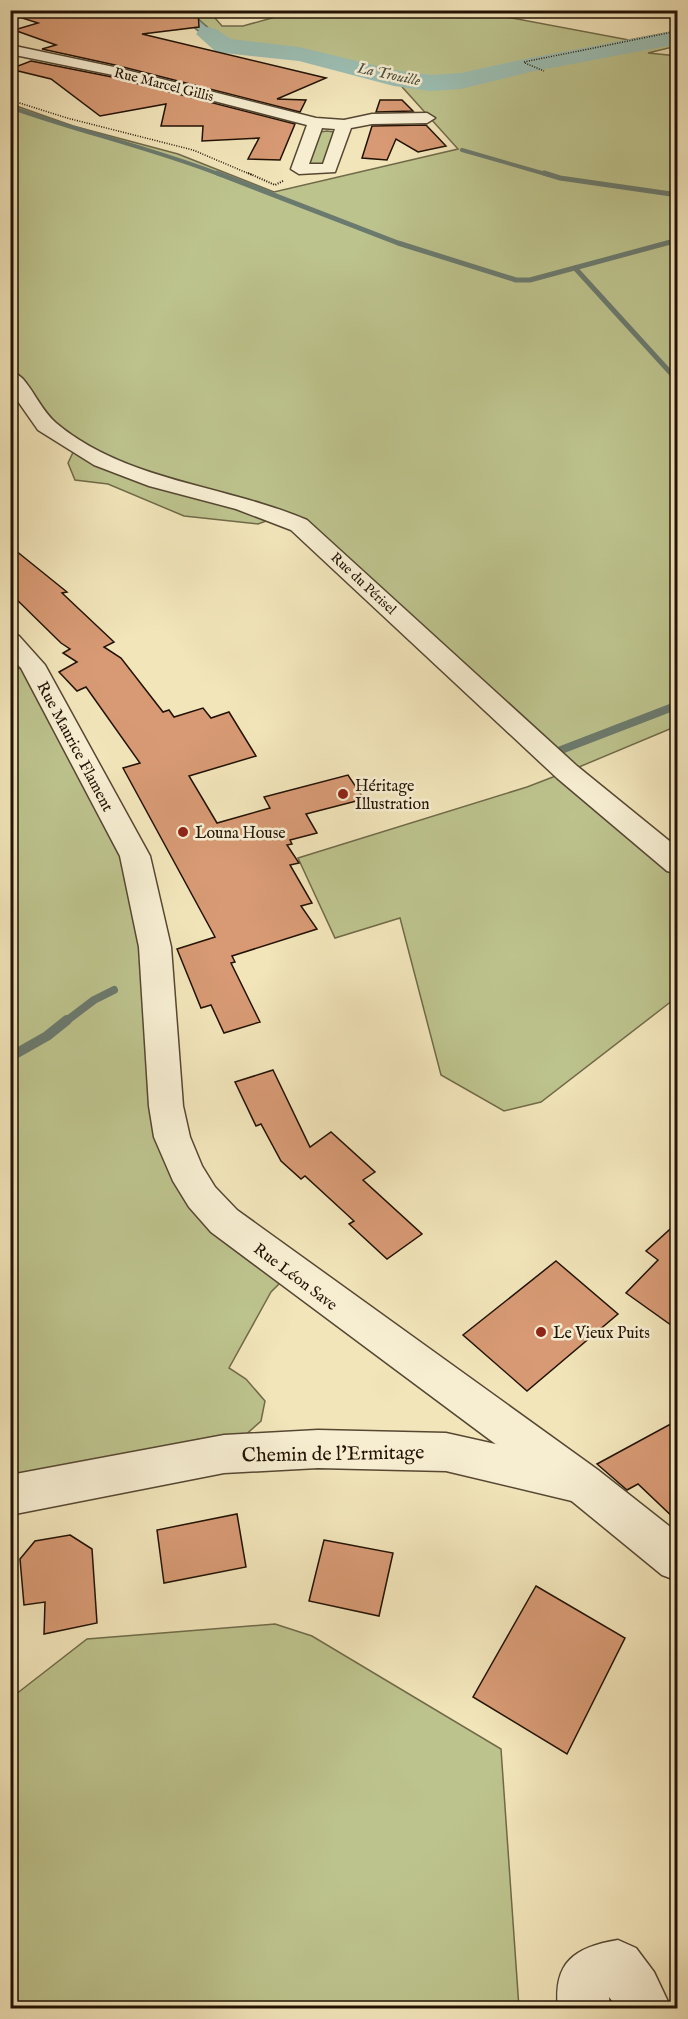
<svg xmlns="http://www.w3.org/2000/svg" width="688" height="2019" font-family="'IM FELL English',serif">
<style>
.green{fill:#bdc38d;stroke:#706a49;stroke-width:1.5}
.water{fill:#9cbfb4;stroke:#6b7a6e;stroke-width:1.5}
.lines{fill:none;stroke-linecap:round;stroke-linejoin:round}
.stream-far3{stroke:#6b7a6e;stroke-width:4}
.stream-far2{stroke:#6b7a6e;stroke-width:5}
.stream-far1{stroke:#6b7a6e;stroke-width:8}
.stream{stroke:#6b7a6e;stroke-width:10}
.river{fill:#9cbfb4;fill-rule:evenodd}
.building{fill:#d79a74;stroke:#221205;stroke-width:1.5}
.minor-casing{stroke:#564732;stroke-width:3}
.tertiary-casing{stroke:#564732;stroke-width:3}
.path-far1{stroke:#221205;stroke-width:1.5;stroke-dasharray:1 1.5;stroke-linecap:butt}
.path{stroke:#221205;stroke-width:2;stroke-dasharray:1 1.5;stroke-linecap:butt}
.minor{fill:#f7eed2;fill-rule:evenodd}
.tertiary{fill:#f7eed2;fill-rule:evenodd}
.poi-dot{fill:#8f2418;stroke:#f7eed2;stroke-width:2}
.labels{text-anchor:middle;stroke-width:5;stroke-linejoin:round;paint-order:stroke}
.far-street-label{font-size:14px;fill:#221205;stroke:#f7eed2}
.far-water-label{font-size:15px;font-style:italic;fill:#4d4f42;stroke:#f7eed2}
.street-label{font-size:16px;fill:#221205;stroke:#f7eed2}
.poi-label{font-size:16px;fill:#221205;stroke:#f7eed2;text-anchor:start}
.near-street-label{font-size:20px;fill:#221205;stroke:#f7eed2}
</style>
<rect width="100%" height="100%" fill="#f2e5ba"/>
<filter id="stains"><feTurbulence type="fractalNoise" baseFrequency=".00333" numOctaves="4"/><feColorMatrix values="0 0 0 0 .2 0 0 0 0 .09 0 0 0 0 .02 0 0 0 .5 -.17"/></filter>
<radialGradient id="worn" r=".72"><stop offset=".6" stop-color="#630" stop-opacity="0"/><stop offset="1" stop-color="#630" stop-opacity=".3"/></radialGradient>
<g class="green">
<path d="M497,10l-12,3 144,27 48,-9v15l-29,7 30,3 -1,670 -110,46 110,89v136l-136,105 -37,9 -63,-36 -41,-157 -65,20 -37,-80 229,-71 39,-15 -286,-256 -22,8 -74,-8 -76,-32 -33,-4 -7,-17 8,-17 -65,-68v-274l62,22 105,28 96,38 184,-43 -64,-71 -82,-21 4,-2 -81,-10 -14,-6 -32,-28h20l13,15h21l54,-15z"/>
<path d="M327,131l7,1 -10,32 -15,1 11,-33z"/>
<path d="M32,665l103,191 51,315 105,101 -20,20 -42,76 17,11 19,22 -4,20 -37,33 -213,41 -1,-824z"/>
<path d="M275,1624l37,12 189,113 18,259h-508v-310l76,-59z"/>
</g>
<path class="water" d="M189,11l32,28 14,6 52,5 -9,4 -52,-5 -13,-5 -34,-30z"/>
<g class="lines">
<g class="stream-far3">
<path d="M10,107c70,25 142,41 211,68"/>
<path d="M462,150l87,25"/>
</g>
<g class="stream-far2">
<path d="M217,173l181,70 118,37h14l148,-40"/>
<path d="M544,173l16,5 118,17"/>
<path d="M575,268l103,113"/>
</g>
<g class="stream-far1">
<path d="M561,750l117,-45"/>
<path d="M65,1022l29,-22 20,-10"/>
</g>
<path class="stream" d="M10,1057l37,-21 20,-16"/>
<path class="river" d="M208,27l8,2 15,10 68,8 95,23 37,5 30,-2 69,-15 148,-28v14l-148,28 -69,17 -30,2 -37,-5 -95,-25 -75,-8 -9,-2 -19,-17 4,-5z"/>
</g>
<g class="building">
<path d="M42,10h156l1,17 -57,7 184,44 -49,21 29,1 -6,12 -185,-47 -73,-16 14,-4 -42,-15 24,-7 -16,-5z"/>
<path d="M31,61l81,16 183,47 -15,36 -32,-1 11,-21 -57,3 1,-15h-42l5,-22 -66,12 -49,-37 -41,-10z"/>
<path d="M380,100h22l11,11 -37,1z"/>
<path d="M426,125l20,21 -28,6 -22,-13 -9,21 -25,-2 10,-32z"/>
<path d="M10,546l57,46 -5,1 52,49 -10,5 17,11 42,54 6,-2 5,7 29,-9 8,10 18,-6 27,44 -67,20 28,47 53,-15 -6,-11 84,-22 16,24 -58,15 11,19 -27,7 2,4 -5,1 12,18 -9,2 22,38 -11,3 16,23 -85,27 3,6 -4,1 29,59 -36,11 -13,-28 -10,3 -24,-59 38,-12 -92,-169 17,-5 -54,-76 -9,4 -18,-19 18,-10 -14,-9 7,-4 -9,-6 -51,-50z"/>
<path d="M273,1070l37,77 21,-15 44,40 -12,8 59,54 -35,25 -38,-35 5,-3 -49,-45 -4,3 -20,-18 -20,-37 -5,2 -21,-44z"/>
<path d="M678,1222v108l-52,-37 32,-33 -12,-9z"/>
<path d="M556,1261l62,53 -91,77 -64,-56z"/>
<path d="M678,1420v102l-40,-38 -11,6 -30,-26z"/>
<path d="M237,1514l9,53 -82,16 -7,-53z"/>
<path d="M70,1535l22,14 5,74 -53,11 1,-32 -21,3 -4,-46 15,-18z"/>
<path d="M324,1540l69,13 -14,63 -70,-15z"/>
<path d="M536,1586l89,52 -58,116 -94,-57z"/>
</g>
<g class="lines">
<g class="minor-casing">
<g id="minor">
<path d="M10,45l104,22 202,51 28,2 28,-6 55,-1 8,5 -8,5 -55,1 -21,4 -16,44 -36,2 -8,-5 16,-44 -194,-50 -103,-21zM322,128l13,1 -12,35h-14z"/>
<path d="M10,372l7,2 6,5c12,14 19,32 33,44 70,59 170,62 251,97l270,246 101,82v26l-11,-3 -110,-93 -266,-248 -55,-21 -87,-23 -55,-21 -56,-35 -28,-40z"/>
<path d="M318,1430l128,3 130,29 15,6 6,14 -6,14 -15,6 -130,-31 -128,-3 -94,5 -214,42v-40l214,-40z"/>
<path d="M618,1940l18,8 18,24 17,36h-53l-9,-11 1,11h-52c-5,-46 17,-61 60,-68z"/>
</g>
</g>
<g class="tertiary-casing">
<g id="tertiary">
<path d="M16,10h24l-30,10v-8z"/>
<path d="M10,633l9,3 26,29 105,191 21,91 12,159 7,31 12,29 13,21 22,23 361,260 80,63v48l-16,-6 -94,-77 -357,-266 -22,-25 -16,-26 -19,-44 -5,-31 -10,-159 -19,-91 -99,-188 -11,-11z"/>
</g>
</g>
<g class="path-far1">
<path d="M524,62l154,-31"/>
<path d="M525,63l19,8"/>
<path d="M10,100l57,18 126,32 59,25"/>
</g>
<path class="path" d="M248,173l27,12 8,-4"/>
<use href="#minor" class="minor"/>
<use href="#tertiary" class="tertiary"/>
</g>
<g class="poi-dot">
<circle cx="343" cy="794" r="6"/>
<circle cx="183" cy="832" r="6"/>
<circle cx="541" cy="1332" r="6"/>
</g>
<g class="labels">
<g class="far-street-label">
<text transform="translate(164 84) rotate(14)" y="5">Rue Marcel Gillis</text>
<text transform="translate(364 583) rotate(43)" y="5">Rue du Périsel</text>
</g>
<g class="far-water-label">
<text transform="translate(389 74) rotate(12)" y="5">La Trouille</text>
</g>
<g class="street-label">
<text transform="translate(76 746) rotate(62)" y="6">Rue Maurice Flament</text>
<text transform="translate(296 1276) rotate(37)" y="6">Rue Léon Save</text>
</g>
<g class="poi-label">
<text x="355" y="791">Héritage<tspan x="355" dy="18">Illustration</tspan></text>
<text x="195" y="838">Louna House</text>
<text x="553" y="1338">Le Vieux Puits</text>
</g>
<g class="near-street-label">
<text transform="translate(333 1453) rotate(-1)" y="7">Chemin de l'Ermitage</text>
</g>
</g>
<rect width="688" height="2019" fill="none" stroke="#f2e5ba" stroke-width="36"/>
<rect x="12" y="12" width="664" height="1995" fill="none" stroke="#221205" stroke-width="3"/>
<rect x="18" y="18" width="652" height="1983" fill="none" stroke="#221205" stroke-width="1.5"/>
<rect width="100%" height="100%" filter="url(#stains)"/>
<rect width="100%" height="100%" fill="url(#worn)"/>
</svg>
